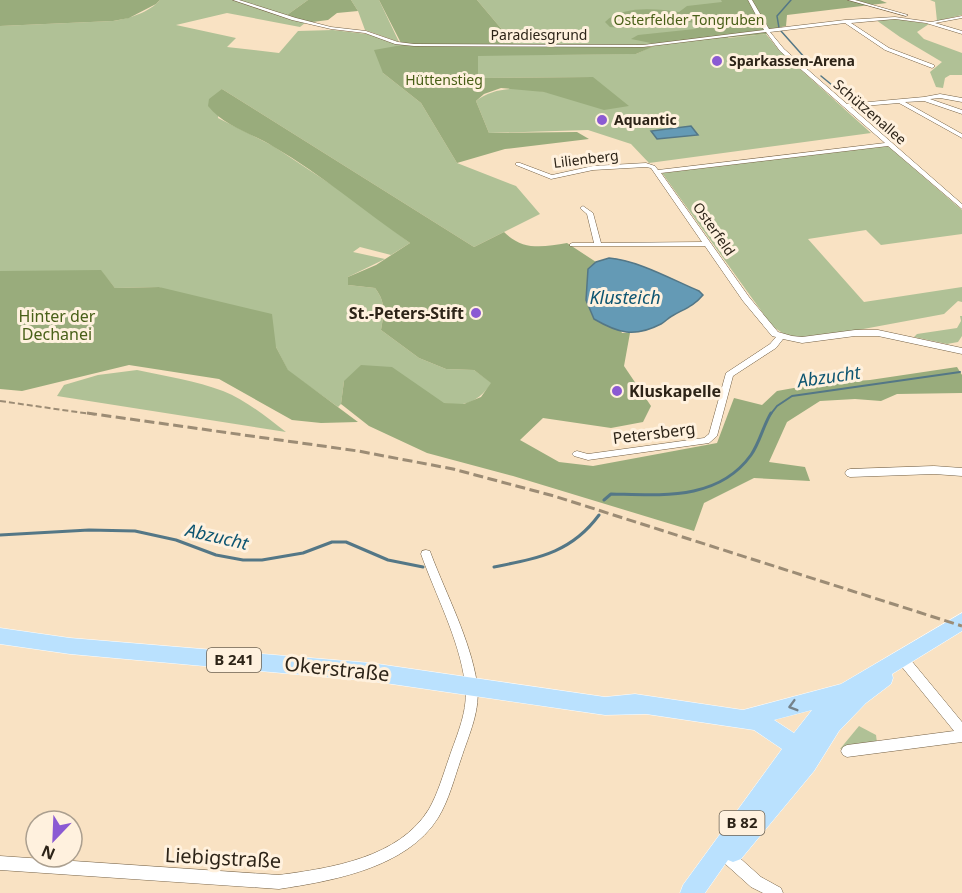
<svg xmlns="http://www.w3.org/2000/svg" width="962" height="893" font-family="'Noto Sans',sans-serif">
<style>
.green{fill:#b0c196}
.forest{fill:#99ac7c}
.water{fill:#649ab5;stroke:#547786;stroke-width:1.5}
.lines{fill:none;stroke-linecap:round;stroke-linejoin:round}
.stream-far2{stroke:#547786;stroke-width:1.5}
.stream-far1{stroke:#547786;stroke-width:2}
.stream{stroke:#547786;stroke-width:3}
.minor-casing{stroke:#746044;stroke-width:1}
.primary-casing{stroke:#fff;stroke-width:1}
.minor{fill:#fff;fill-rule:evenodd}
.primary{fill:#bae1fe;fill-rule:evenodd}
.rail-far1{stroke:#9c8c75;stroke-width:2;stroke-dasharray:6 3;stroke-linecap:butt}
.rail{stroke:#9c8c75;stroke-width:3;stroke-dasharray:10 4.5;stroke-linecap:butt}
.oneway{stroke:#74828b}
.poi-dot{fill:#8b5ad3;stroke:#fff1de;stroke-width:2}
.labels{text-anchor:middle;stroke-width:6;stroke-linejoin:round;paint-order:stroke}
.far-park-label{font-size:14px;fill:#496018;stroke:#fff1de}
.far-street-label{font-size:14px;fill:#2d2418;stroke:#fff1de}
.far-poi-label{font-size:14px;font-weight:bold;fill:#2d2418;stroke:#fff1de;text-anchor:start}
.shield{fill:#fff1de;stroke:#6c6253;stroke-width:1.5}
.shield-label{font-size:15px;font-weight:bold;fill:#2d2418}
.poi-label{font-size:16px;font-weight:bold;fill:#2d2418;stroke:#fff1de;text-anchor:end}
.park-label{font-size:16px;fill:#496018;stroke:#fff1de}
.street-label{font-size:16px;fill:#2d2418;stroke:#fff1de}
.water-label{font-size:18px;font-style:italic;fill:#0d5571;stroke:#fff1de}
.near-street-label{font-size:20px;fill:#2d2418;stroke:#fff1de}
</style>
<rect width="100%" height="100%" fill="#f9e2c3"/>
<g class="green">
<path d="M160,0h148l-21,15 18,8 -5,4 -73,-14 -51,12 60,13 -9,9 52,6 19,-22 35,-1 34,4 36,11 -20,28 38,30 36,60 59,23 24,28 -66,33 -252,-158 -4,29 55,28 74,49 63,48 -19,12 -31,-8 -7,5 32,7 -37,18v8l27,3c11,14 9,25 6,42l38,28 27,11 28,1 18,13c-8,10 -16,19 -29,21 -26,3 -91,-17 -119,-23l-3,23 -3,3 -50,-36 -12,-24 -117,-60 -44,1 -14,-17h-101v-245l113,-5c15,-2 37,-9 47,-21z"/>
<path d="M351,0h28l20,42 -34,-12 -7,-19z"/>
<path d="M477,0h256l-5,38 38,-4 13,16 92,83 -222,30 -18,-19 -43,-14 -99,3 -13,-32c24,-19 59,-12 87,-5l30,-19 -115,1v-23l158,-1 19,-9h-140z"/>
<path d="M930,0h32v15l-25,6 -2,-19z"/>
<path d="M897,19l32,5 -12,8 7,7 38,14v22h-12l-5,3 -2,10 -7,-1 -6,-15 12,-10 -42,-25 -24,-17z"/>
<path d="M888,146l74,64v24l-81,11 -15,-15 -58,9 56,63 98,-15v15l-4,-1 -14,13 -86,16 -59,8 -15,-4 -12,-8 -110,-153z"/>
<path d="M960,316h2v20l-4,6 -11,2 -33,-7 3,-3 40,-6 4,-7z"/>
<path d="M137,370c29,6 59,11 86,21 23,9 43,26 63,41l-229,-36 7,-11 34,-10z"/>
<path d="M859,726l17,9 1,8 -37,6z"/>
</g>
<g class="forest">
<path d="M0,0h160l-4,4 -27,14 -16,3 -113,5z"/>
<path d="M308,0h43l7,11 -21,2 -9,7 -23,3 -18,-8z"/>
<path d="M379,0h98l38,45 -61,1 198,1 -16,7 -158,2v22l115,-1 36,29 -25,4 -60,-18 -43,-4 -17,6 -8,7 13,32 88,-1 12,7 -84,10 -48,14 -36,-60 -38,-30 -9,-23 28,-5z"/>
<path d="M721,0h159l7,3 -100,12 -1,11 -14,3 -6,5 -110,10 -25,-5 7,-4 57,-6 8,-4 -18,-4 -16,3 -40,-4 -7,8 -12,-1 -5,-5c17,-17 52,-13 74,-10l8,-6 35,-4z"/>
<path d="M222,89l252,158 30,-15c19,19 39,15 63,11l29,19 -8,7 34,64h8l-6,33 27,40 -8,16 -32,6 -68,-10 -23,22 39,22 34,4 124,-23 17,-45 28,7 15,-14 39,-7 54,-4 87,-13 5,8v18l-65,1 -16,7 -26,-2 -35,2 -33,21 -18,40 36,5 5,14 -56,-3 -50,25 -10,28 -181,-55 -86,-23 -58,-27 -28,-22 3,-23 17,-16 31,2 52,36 20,1 17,-7 10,-14 -17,-13 -28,-1 -27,-11 -38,-28c3,-17 5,-28 -6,-42l-27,-3v-8l28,-12 34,-22c-46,-32 -88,-68 -136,-96 -22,-14 -49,-20 -66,-41l1,-7z"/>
<path d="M101,270l14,18 44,-1 113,27 4,33 12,23 70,52 -37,1 -29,-3 -73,-41 -90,-14 -107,26 -22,-2v-118z"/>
</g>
<g class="water">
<path d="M691,126l7,9 -41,4 -6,-8z"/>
<path d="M609,258c28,2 64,22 90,33l4,4c-9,11 -19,14 -31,21 -4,2 -7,6 -11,8 -27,14 -43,9 -67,-5l-8,-19 2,-31 8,-7z"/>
</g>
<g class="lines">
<g class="stream-far2">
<path d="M779,28l-2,-12 14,-16"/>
<path d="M781,31l32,36"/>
<path d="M821,76l33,27"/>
</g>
<path class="stream-far1" d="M770,415l7,-9 15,-10 168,-24"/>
<g class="stream">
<path d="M604,500l7,-6c50,1 107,7 140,-39 9,-13 12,-29 20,-42"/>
<path d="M0,535l89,-5 46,1 41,9 40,15 27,5h19l41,-7 29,-11h14l42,18 35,7"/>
<path d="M494,567c44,-9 77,-14 105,-52"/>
</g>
<g class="minor-casing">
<g id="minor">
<path d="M233,0h6l57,18 35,9 35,4 32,11 16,2 229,1 121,-15 -16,-30h4l17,29 76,-9 50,-3 36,5 31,-6v2l-27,5 27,8v3l-36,-11 -31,-4 -44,4 38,25 45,17v2l-2,1 -47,-18 -40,-27 -75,9 14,17 63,55 77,-7 16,-3 22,4v4l-22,-4 -10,1 32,11v4l-38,-13 -19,1 57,32v4l-63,-35 -48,4 111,97v5l-74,-63 -227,27 88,124 29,35 14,4 10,1 53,-7h23l84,18v6l-84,-18h-23l-53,7 -19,-4 -7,9 -43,28 -16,60 -8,7 -121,17 -14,-4 -2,-2 2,-2 3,-1 11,3 116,-16 5,-4 17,-61 44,-29 6,-7 -4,-1 -29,-35 -38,-55h-135v-2l2,-1h22l-7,-29 -7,-6 3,-2 10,7 8,30 101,-1 -51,-74 -5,-1 -53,3 -42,9 -35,-14v-2h4l32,12 41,-9 53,-3 9,3 3,4 227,-27 -105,-92 -14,-19 -123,15 -229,-1 -19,-2 -30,-11 -34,-4 -39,-9z"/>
<path d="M848,0h7l53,15 -2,1z"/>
<path d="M934,466l28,2v8l-28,-2 -84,3 -3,-1 -2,-3 2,-3 3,-1z"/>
<path d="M426,550l4,1 1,3c16,42 39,85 46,129 4,27 -8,51 -16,76 -7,20 -12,41 -23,59 -31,50 -106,63 -159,71l-279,-19v-14l279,19c52,-7 120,-17 150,-66 9,-16 14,-34 20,-51 8,-24 20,-48 16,-75 -6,-44 -29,-87 -44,-129l1,-3z"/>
<path d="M906,658l4,1 52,63v20l-115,15 -4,-2 -2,-4 2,-4 4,-2 107,-14 -52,-64 -2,-4 2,-4z"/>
<path d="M727,849l5,2 29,26 20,11 2,5h-20l-12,-6 -29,-26 -2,-5 2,-5z"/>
</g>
</g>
<g class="primary-casing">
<path id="primary" d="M962,613v18l-70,43 1,4 -2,6 -25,19 -27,28 -25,40 -73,88 -8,3 -5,-2 -23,33h-25l3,-8 99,-136 -28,-19 -108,-16 -41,1 -234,-34 -301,-27 -70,-10v-16l70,10 301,25 234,34 30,-3 108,16 98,-26zM812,710l-18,23 -20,-13z"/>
</g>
<use href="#minor" class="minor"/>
<use href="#primary" class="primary"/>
<path class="rail-far1" d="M0,401l98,14"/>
<path class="rail" d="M87,413l271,38 95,18 101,27 408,130"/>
</g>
<defs><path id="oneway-chevron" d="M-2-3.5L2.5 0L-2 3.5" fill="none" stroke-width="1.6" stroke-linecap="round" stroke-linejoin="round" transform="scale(1.5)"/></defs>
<use class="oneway" href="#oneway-chevron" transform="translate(793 706) rotate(164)"/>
<g class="poi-dot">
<circle cx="717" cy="61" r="6"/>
<circle cx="602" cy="120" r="6"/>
<circle cx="476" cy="313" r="6"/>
<circle cx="617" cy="391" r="6"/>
</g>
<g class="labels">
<g class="far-park-label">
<text x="689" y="25">Osterfelder Tongruben</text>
<text x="444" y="85">Hüttenstieg</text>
</g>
<g class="far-street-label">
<text x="539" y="40">Paradiesgrund</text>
<text transform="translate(870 112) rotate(41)" y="5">Schützenallee</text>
<text transform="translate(586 159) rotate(-7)" y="5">Lilienberg</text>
<text transform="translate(714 229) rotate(55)" y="5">Osterfeld</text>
</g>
<g class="far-poi-label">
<text x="729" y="66">Sparkassen-Arena</text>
<text x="614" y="125">Aquantic</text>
</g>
<g class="shield">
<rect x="207" y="648" width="54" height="24" rx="4.5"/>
<rect x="719.5" y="811" width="45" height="24" rx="4.5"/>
</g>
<g class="shield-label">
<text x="234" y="665">B 241</text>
<text x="742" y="828">B 82</text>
</g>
<g class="poi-label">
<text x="464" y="319">St.-Peters-Stift</text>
<text x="629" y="397" text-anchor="start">Kluskapelle</text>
</g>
<g class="park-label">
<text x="57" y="322">Hinter der<tspan x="57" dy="18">Dechanei</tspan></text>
</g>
<g class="street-label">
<text transform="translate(654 433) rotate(-7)" y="6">Petersberg</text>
</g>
<g class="water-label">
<text x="625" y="304">Klusteich</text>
<text transform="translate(829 377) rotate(-8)" y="6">Abzucht</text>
<text transform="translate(217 537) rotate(13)" y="6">Abzucht</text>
</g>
<g class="near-street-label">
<text transform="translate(337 669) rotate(6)" y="7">Okerstraße</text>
<text transform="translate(223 858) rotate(3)" y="7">Liebigstraße</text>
</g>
</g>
<g transform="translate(54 839) rotate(203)"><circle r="28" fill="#fff1de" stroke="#ab9f8f" stroke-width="1.5"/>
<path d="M0-4.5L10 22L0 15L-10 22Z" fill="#8b5ad3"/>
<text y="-9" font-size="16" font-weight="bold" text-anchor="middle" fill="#2d2418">N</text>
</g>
</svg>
